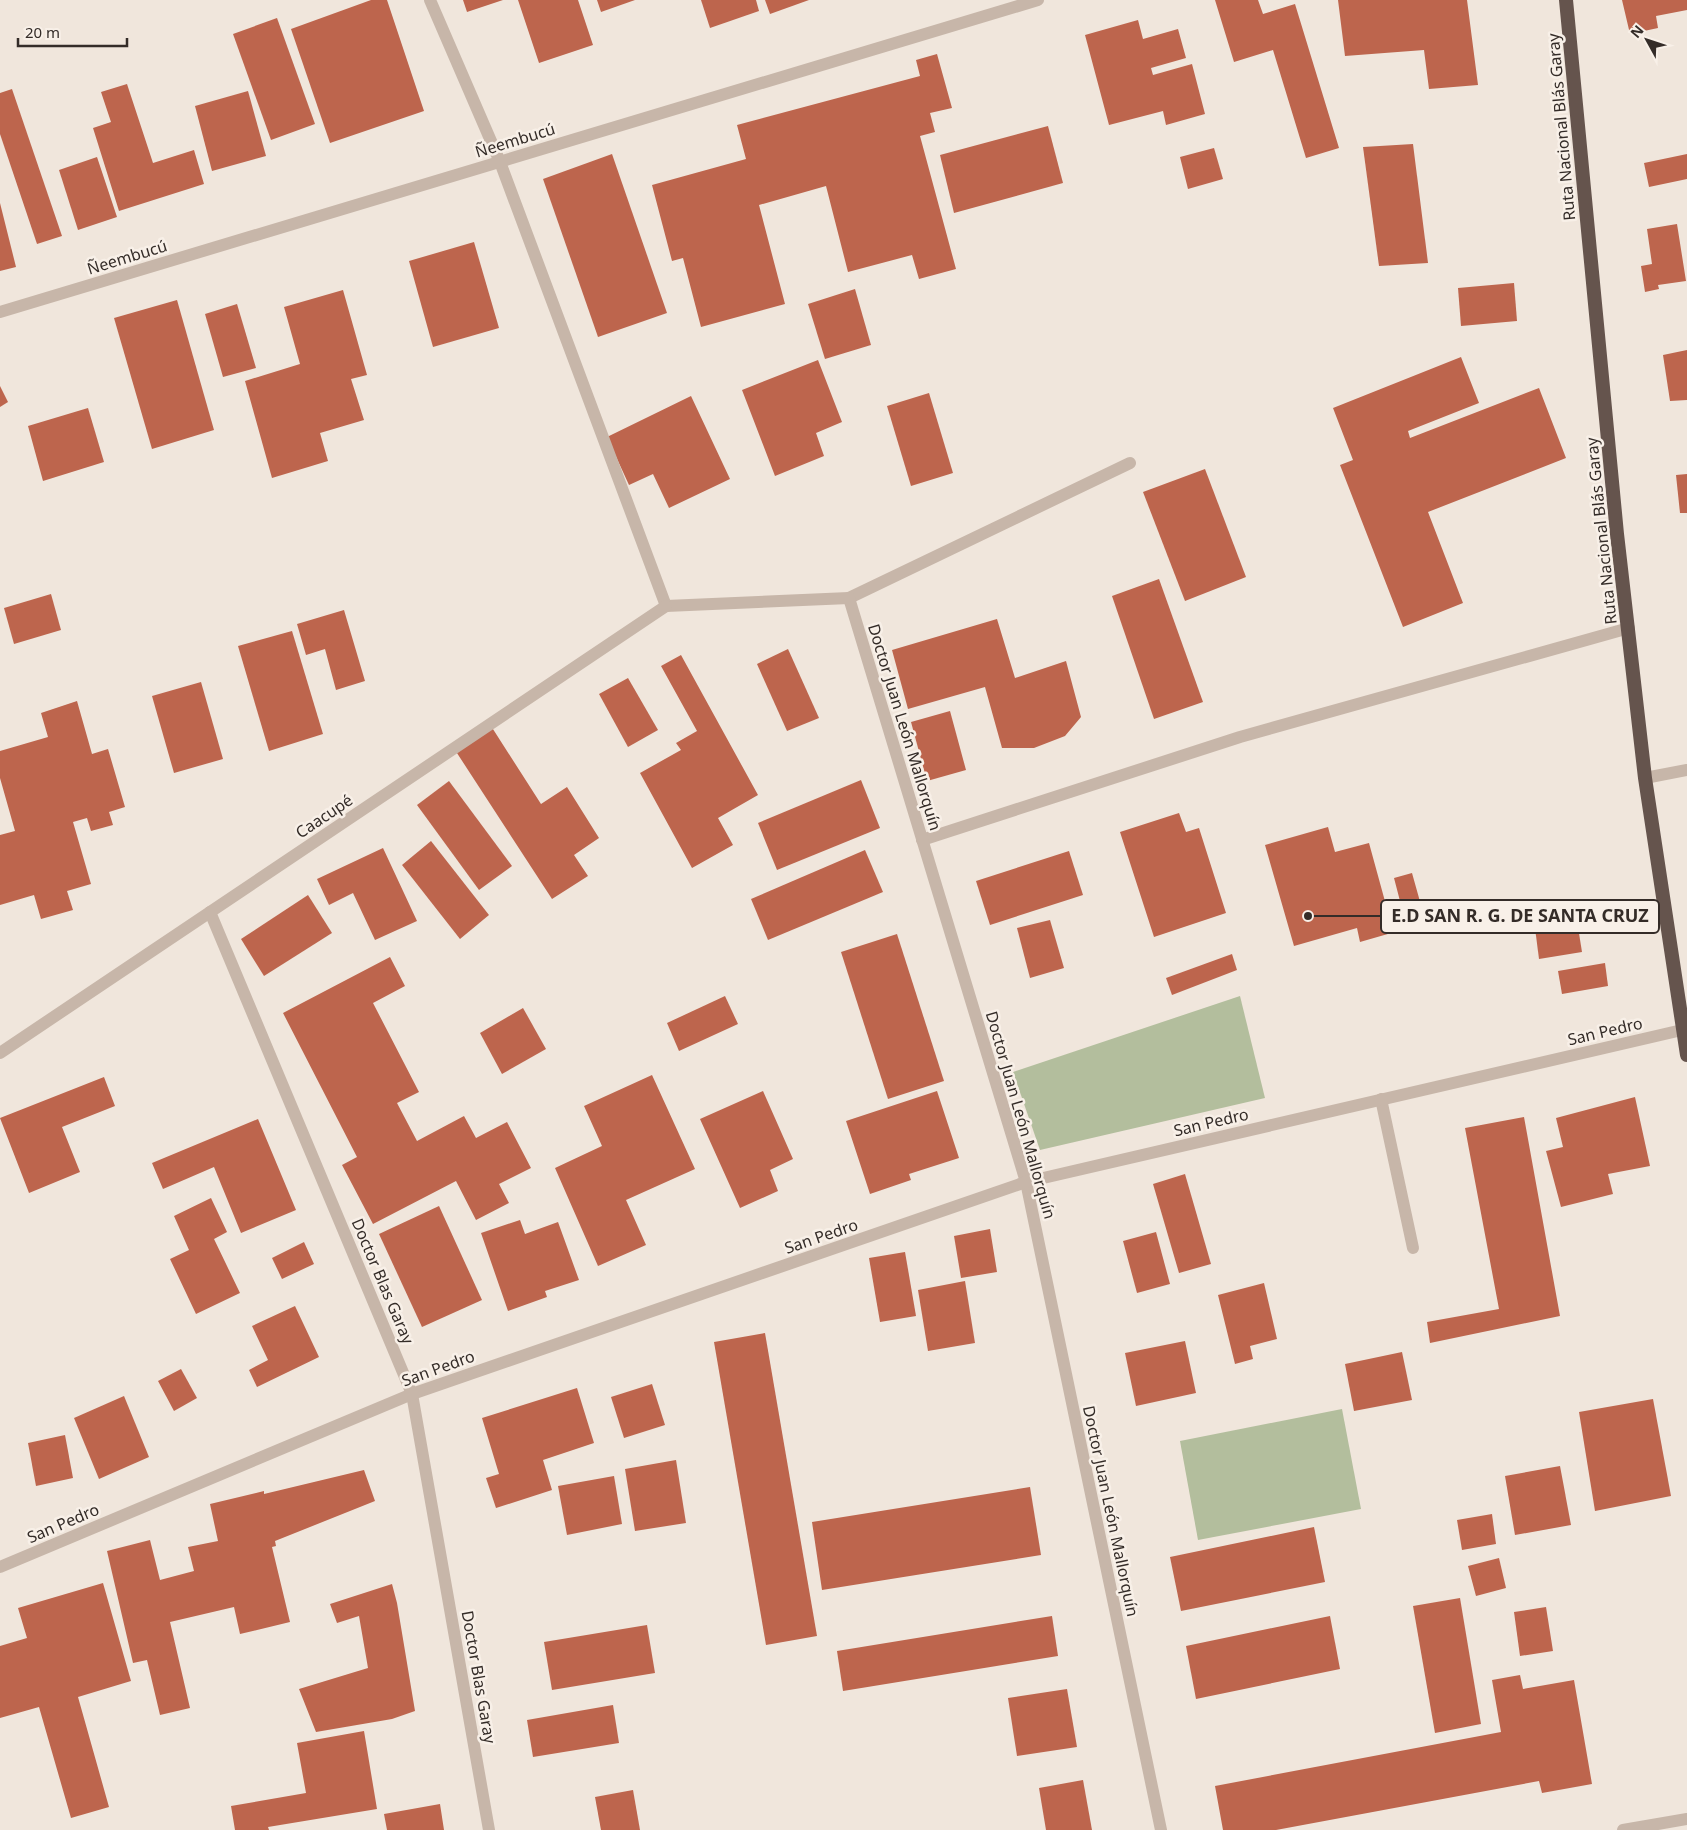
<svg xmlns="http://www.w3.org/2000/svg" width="1687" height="1830" font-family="'Noto Sans',sans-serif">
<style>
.green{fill:#b3be9d}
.building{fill:#bd654d}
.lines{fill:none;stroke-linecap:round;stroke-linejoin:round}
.service{stroke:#c7b6a9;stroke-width:12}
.minor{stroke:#c7b6a9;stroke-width:12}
.tertiary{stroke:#c7b6a9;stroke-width:12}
.trunk{stroke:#65544d;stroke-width:14}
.labels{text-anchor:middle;stroke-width:5;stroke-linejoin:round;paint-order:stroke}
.street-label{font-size:16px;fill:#342c28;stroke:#f8f0e8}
.leader{fill:none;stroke:#342c28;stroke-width:2}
.callout-dot{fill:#342c28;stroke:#f8f0e8;stroke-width:2}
.callout{fill:#f8f0e8;stroke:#342c28;stroke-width:2}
.callout-label{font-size:18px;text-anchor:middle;font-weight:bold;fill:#342c28}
</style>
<rect width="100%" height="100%" fill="#f0e6dc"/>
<g class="green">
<path d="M1240,996l25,102 -225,52 -27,-78z"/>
<path d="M1342,1409l19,100 -163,31 -18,-99z"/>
</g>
<g class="building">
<path d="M371,0h16l37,111 -94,32 -39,-114z"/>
<path d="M463,0h40l-36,12z"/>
<path d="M518,0h60l15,45 -54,18z"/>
<path d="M597,0h38l-34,12z"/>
<path d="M701,0h55l3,11 -49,17z"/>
<path d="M765,0h44l-39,14z"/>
<path d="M1215,0h43l5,14 32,-10 44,144 -33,10 -33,-108 -39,12z"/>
<path d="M1338,0h129l11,85 -49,4 -5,-39 -79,6z"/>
<path d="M1622,0h65v10l-31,6 2,12 -28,6z"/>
<path d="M277,18l38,106 -44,16 -38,-106z"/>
<path d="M1138,20l5,19 35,-10 8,29 -35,10 2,7 39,-11 13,50 -39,11 -3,-14 -54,14 -24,-90z"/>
<path d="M937,54l15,54 -22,5 5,19 -15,4 36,133 -37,10 -7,-24 -64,17 -22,-86 -67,19 26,99 -84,23 -18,-69 -11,3 -20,-76 94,-26 -9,-34 183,-49 -4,-16z"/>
<path d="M127,84l26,79 41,-13 10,34 -85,27 -26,-83 18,-6 -10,-30z"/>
<path d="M12,89l50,147 -25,8 -37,-110v-41z"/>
<path d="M248,91l18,65 -54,15 -17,-65z"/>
<path d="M1048,126l15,57 -109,30 -14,-58z"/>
<path d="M1413,144l15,119 -49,3 -16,-119z"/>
<path d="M1214,148l9,31 -35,10 -8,-32z"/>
<path d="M612,154l55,159 -69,24 -55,-158z"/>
<path d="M1687,154v25l-38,8 -5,-24z"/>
<path d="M97,157l20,60 -39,13 -19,-60z"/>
<path d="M0,203l16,64 -16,4z"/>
<path d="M1677,224l9,57 -28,4 1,4 -14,3 -4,-26 11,-2 -5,-35z"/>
<path d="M474,242l25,86 -66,19 -24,-86z"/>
<path d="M1514,283l3,38 -56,5 -3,-38z"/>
<path d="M855,289l16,56 -46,14 -17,-55z"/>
<path d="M343,290l24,85 -16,4 13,41 -44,13 8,28 -56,17 -27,-97 55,-17 -16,-57z"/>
<path d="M177,300l37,130 -62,19 -38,-131z"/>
<path d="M237,304l19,64 -33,9 -18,-63z"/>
<path d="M1687,350v50l-17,1 -7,-46z"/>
<path d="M1461,357l18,46 -71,28 2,7 129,-50 27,70 -138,54 35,91 -60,24 -63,-162 13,-5 -20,-52z"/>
<path d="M818,360l24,62 -26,11 8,23 -49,20 -33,-86z"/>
<path d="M0,386l8,16 -8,5z"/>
<path d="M929,393l24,80 -42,13 -24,-80z"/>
<path d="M691,396l39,83 -61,29 -16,-34 -24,11 -22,-48z"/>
<path d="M88,408l16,54 -61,19 -15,-55z"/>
<path d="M1205,469l41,108 -61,24 -42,-109z"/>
<path d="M1687,474v39h-7l-4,-38z"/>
<path d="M1159,579l44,123 -49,17 -42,-123z"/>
<path d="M51,594l10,36 -47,14 -10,-36z"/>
<path d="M344,610l21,71 -29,9 -11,-41 -19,6 -9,-31z"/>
<path d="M997,619l18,59 51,-17 15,56 -16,19 -31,12h-32l-17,-61 -77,22 -16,-59z"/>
<path d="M292,631l31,103 -54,17 -31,-105z"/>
<path d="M788,649l31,69 -32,13 -30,-67z"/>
<path d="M681,655l77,140 -40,23 15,27 -41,23 -52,-95 41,-23 -5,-7 21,-12 -36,-65z"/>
<path d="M628,678l30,52 -30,17 -29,-53z"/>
<path d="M201,682l22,77 -49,14 -22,-77z"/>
<path d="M77,701l15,53 16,-5 17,58 -16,5 4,13 -22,6 -4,-13 -14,4 18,62 -24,7 6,19 -32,9 -7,-24 -34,10v-70l15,-4 -15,-53v-27l48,-14 -7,-24z"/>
<path d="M950,711l16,59 -39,11 -16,-59z"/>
<path d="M491,726l50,78 26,-17 32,51 -25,17 14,21 -36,23 -97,-149z"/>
<path d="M861,780l19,48 -103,42 -19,-47z"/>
<path d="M449,781l63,85 -33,24 -62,-85z"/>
<path d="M1179,813l7,19 13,-4 27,85 -72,24 -34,-105z"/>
<path d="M1328,827l7,25 34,-9 17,62 14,-4 -6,-23 18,-5 14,50 -66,19 -3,-14 -63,18 -29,-101z"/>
<path d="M431,841l58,74 -29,24 -58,-74z"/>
<path d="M383,848l34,73 -42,19 -22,-47 -24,12 -12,-26z"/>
<path d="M865,850l18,42 -115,48 -17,-41z"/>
<path d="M1069,851l14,44 -93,30 -14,-44z"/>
<path d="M308,895l24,38 -68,43 -23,-37z"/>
<path d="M1050,920l14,48 -34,10 -13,-50z"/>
<path d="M1577,921l5,31 -43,7 -4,-31z"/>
<path d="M897,934l47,147 -56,18 -47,-147z"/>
<path d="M1232,954l5,16 -65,25 -6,-17z"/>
<path d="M390,957l15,29 -32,17 46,89 -22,11 20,38 47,-25 12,22 31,-16 24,46 -32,16 10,19 -33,17 -20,-39 -83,43 -31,-59 15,-8 -74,-144z"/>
<path d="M1605,963l3,23 -46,8 -4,-23z"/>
<path d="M725,996l13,28 -59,27 -12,-28z"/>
<path d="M523,1008l23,41 -44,25 -22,-41z"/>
<path d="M652,1075l43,94 -69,31 20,45 -48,21 -43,-98 47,-22 -18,-40z"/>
<path d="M104,1077l11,29 -53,21 18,45 -51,21 -29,-75z"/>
<path d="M763,1091l30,68 -23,11 8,21 -38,17 -40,-89z"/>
<path d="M937,1091l22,67 -50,16 2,6 -41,14 -24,-73z"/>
<path d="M1635,1097l15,69 -42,8 5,20 -52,13 -15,-56 17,-4 -7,-29z"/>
<path d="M1524,1117l36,199 -130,27 -3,-21 72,-13 -34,-181z"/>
<path d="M258,1119l38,91 -55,23 -27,-66 -51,22 -11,-26z"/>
<path d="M1185,1174l26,90 -32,9 -26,-89z"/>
<path d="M211,1198l16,34 -13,7 26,54 -44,21 -26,-55 19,-9 -15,-34z"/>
<path d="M439,1206l43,94 -60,27 -43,-93z"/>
<path d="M520,1220l5,14 33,-12 21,58 -34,11 2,6 -39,14 -27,-78z"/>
<path d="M990,1229l7,43 -36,6 -7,-42z"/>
<path d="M1156,1232l14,52 -33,9 -14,-52z"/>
<path d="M304,1242l10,22 -32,15 -10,-21z"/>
<path d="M905,1252l11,64 -36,6 -11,-64z"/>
<path d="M965,1281l10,62 -47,8 -10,-61z"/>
<path d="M1264,1283l13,56 -27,7 3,13 -18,5 -17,-69z"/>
<path d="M295,1306l24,51 -62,30 -8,-17 19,-10 -16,-34z"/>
<path d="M765,1333l52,303 -51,9 -52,-303z"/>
<path d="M1185,1341l11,52 -60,13 -11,-53z"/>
<path d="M1402,1352l10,48 -58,11 -9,-47z"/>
<path d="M181,1369l16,29 -23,13 -16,-30z"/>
<path d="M652,1384l13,41 -41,13 -13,-41z"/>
<path d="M577,1388l17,55 -51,17 9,30 -56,18 -10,-30 13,-4 -17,-56z"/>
<path d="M124,1396l25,61 -50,22 -25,-61z"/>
<path d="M1653,1399l18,97 -76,15 -16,-99z"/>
<path d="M65,1435l8,43 -37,8 -8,-43z"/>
<path d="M676,1460l10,63 -51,8 -10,-62z"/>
<path d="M1560,1466l11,59 -56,10 -10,-59z"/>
<path d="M364,1470l11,31 -100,40 1,5 -4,1 18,75 -50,12 -6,-27 -64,15 20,86 -30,7 -13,-55 -14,3 -26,-112 43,-11 10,40 34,-9 -6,-24 30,-6 -8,-37 54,-13v3z"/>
<path d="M614,1476l8,48 -55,11 -9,-49z"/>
<path d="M1030,1487l11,68 -219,35 -10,-68z"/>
<path d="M1492,1514l4,30 -34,6 -5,-30z"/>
<path d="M1314,1527l11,55 -144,29 -11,-54z"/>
<path d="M1499,1558l7,30 -30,8 -8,-30z"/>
<path d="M103,1583l28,98 -53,16 31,110 -38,11 -32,-111 -39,11v-72l27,-8 -9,-30z"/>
<path d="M392,1584l5,19 18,108 -23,8 -76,13 -17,-43 69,-21 -9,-52 -22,7 -7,-19z"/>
<path d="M1460,1598l21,126 -46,9 -22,-127z"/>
<path d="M1546,1607l7,44 -33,5 -6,-44z"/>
<path d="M1052,1616l6,40 -215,35 -6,-40z"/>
<path d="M1330,1616l10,53 -144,30 -10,-53z"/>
<path d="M647,1625l8,48 -103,17 -8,-48z"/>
<path d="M1520,1675l3,14 51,-9 18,104 -50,9 -3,-12 -263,49h-53l-8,-44 286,-54 -9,-52z"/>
<path d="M1067,1689l10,58 -60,9 -9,-58z"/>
<path d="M613,1705l6,38 -86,14 -6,-37z"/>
<path d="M364,1731l13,78 -109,18 1,3h-34l-4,-24 75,-13 -9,-50z"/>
<path d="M1083,1780l9,50h-46l-7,-42z"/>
<path d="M633,1790l7,40h-39l-6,-33z"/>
<path d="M440,1804l4,26h-57l-3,-16z"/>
</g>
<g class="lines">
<g class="service">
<path d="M849,598l281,-135"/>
<path d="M922,840l318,-103 389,-109"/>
<path d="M1381,1099l32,149"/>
</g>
<g class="minor">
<path d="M430,0l70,162 166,444"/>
<path d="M666,606l183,-8 177,584 135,648"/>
<path d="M1645,778l42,-8"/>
<path d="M210,912l202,482 77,436"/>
<path d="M0,1053l666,-447"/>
<path d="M0,1567l412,-173 614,-212 656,-152"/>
<path d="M1623,1830l64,-11"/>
</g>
<path class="tertiary" d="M0,312l1038,-312"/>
<path class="trunk" d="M1566,0l51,534 28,244 42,277"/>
</g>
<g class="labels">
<g class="street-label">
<text transform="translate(1561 127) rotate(-95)" y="6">Ruta Nacional Blás Garay</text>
<text transform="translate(515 140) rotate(-17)" y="6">Ñeembucú</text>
<text transform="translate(127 257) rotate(-17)" y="6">Ñeembucú</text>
<text transform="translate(1601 531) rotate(-96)" y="6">Ruta Nacional Blás Garay</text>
<text transform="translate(905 727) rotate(73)" y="6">Doctor Juan León Mallorquín</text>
<text transform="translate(324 816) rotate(-34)" y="6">Caacupé</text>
<text transform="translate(1605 1031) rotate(-13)" y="6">San Pedro</text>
<text transform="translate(1021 1115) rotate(74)" y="6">Doctor Juan León Mallorquín</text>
<text transform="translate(1211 1122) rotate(-13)" y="6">San Pedro</text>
<text transform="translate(821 1236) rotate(-19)" y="6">San Pedro</text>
<text transform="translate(383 1281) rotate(67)" y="6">Doctor Blas Garay</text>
<text transform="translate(438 1368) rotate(-20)" y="6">San Pedro</text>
<text transform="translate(1111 1511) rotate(78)" y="6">Doctor Juan León Mallorquín</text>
<text transform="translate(63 1523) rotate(-23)" y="6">San Pedro</text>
<text transform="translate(479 1677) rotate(80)" y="6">Doctor Blas Garay</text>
</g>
</g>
<path class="leader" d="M1308 916L1381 916"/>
<circle class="callout-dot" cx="1308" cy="916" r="5"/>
<rect class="callout" x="1381" y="900" width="278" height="33" rx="5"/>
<g class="callout-label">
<text x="1520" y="922">E.D SAN R. G. DE SANTA CRUZ</text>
</g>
<g transform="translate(1647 40) rotate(310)" stroke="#f8f0e8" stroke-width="4" paint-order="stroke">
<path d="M0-4L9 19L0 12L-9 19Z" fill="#342c28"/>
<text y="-8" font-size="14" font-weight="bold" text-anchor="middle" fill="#342c28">N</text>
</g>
<path d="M18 38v8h109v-8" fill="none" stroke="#342c28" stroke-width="2.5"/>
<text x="25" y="38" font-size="15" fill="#342c28" stroke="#f8f0e8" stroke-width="4" paint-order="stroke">20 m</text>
</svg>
